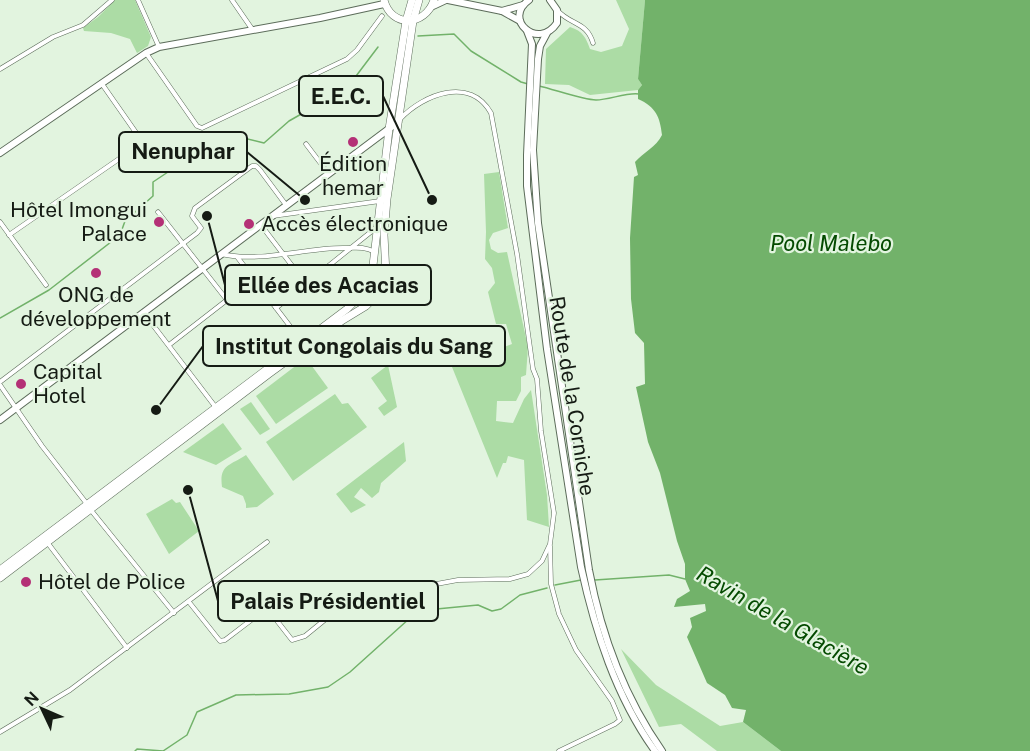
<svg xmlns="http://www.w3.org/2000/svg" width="1030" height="751" font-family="'Public Sans',sans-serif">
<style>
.green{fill:#acdca5}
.water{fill:#72b26a}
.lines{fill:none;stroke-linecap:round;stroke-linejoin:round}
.stream{stroke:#72b26a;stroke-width:1.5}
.street-casing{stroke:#5c6c5a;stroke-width:5}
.secondary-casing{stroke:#5c6c5a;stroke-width:8}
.primary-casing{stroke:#5c6c5a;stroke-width:8}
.street{stroke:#fff;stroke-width:4}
.secondary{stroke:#fff;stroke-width:6}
.primary{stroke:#fff;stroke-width:7}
.poi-dot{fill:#b43076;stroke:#e2f4df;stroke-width:2}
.labels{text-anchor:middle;stroke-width:4.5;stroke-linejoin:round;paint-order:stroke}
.poi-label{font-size:21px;fill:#151b14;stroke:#e2f4df;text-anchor:start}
.street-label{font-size:21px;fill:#151b14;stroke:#e2f4df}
.water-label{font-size:22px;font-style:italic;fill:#044a00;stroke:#e2f4df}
.leader{fill:none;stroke:#151b14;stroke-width:2}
.callout-dot{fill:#151b14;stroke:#e2f4df;stroke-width:2}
.callout{fill:#e2f4df;stroke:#151b14;stroke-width:2}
.callout-label{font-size:22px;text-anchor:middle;font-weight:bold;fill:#151b14}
</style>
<rect width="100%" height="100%" fill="#e2f4df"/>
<g class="green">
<path d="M115,0h20l16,37 -3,9 -11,7 -7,-14 -19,-6 -27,-2 -1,-3 15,-11z"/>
<path d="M616,0h29l-7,79 4,6 -4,5 -48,5 -21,-10 -24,-1 1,-35 24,-22c13,4 16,11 20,22l11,3 21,-6 7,-17z"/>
<path d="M499,172l9,56 -15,5 -4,7 2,9 7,4 9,-1 21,95 -2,28 -5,2v14l-5,10h-19l-1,20 17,2 11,-24 7,-9 16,105 2,32 -22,-7 -3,-60 -16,-4 -2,7h-3l-6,15 -45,-111 60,-23 -6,-20h-10l-8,-32 7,-9 -3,-15 -7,-9 1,-27 -2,-58z"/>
<path d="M306,358l22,30 -52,36 -20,-28z"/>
<path d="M388,365l9,42 -13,9 -6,-8 9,-7 -16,-23z"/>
<path d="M335,394l7,10 6,-1 19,24 -74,54 -27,-39z"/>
<path d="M251,402l19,27 -10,6 -20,-26z"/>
<path d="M223,423l19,26 -26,16 -33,-13z"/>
<path d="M404,442l2,19 -25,22 -2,9 -7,6 -11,-10 -7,9 12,8 -15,8 -15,-19z"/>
<path d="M246,455l28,39 -17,13 -11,1v-4l-3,-8 -21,-9c-3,-22 7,-21 24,-32z"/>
<path d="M172,499l4,4 4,-1 19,29 -30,23 -23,-40z"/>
<path d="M621,649l35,36 64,41 23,-4 38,29h-64l-36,-27 -22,3z"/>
</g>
<path class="water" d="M645,0h385v751h-249l-38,-29 3,-12 -14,-2 -7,-13 -18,-12 -20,-46 5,-10 -2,-9 16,-7 -1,-7 -31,3 3,-8 13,-8 -5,-12v-15l-8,-23 -17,-68 -12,-31 -12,-55 9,-3 -1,-41 -9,-10 -4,-34 -1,-61 4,-61 4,-2 -3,-13c9,-10 21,-15 27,-27 -2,-18 -6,-28 -24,-36v-9l4,-5 -4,-6z"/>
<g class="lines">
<g class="stream">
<path d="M418,36l36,-2 17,17 50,31 7,2"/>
<path d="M539,86c14,3 44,14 57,14 13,0 31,-8 43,-6"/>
<path d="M0,318l49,-28 71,-55 5,-14 28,-25v-14l18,-12 23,-5 37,-30 33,8 25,-22 58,-33 31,-41"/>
<path d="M595,580l74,-5 16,4"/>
<path d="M555,585l26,-5"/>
<path d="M135,751l2,-2 26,2 24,-16 10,-23 39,-17 53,-1 39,-7 22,-15 60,-54 16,-8 52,-5 14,6 9,-2 19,-14 27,-7"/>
</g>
<g class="street-casing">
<g id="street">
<path d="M138,0l21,47"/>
<path d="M232,0l20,29"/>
<path d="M558,11c13,14 29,11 35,32"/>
<path d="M146,53l51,73 5,2 145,-69 10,-9 25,-34"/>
<path d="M0,69l53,-32 30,-12 29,-25"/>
<path d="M102,84l58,83"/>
<path d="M306,144l22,29"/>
<path d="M158,212l69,88"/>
<path d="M273,216l107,-15"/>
<path d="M0,222l46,63"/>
<path d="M261,225l45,59"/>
<path d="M9,235l133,-92"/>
<path d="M221,254c40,9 82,-6 122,-6 13,0 20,-2 32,4"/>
<path d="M238,258l64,84"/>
<path d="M276,308l101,-81"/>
<path d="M143,312l74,97"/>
<path d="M169,345l85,-66"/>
<path d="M0,382l197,-149 4,-5 -9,-12 3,-8 57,-42h4l4,4 26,35"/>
<path d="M0,385l42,61 45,58"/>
<path d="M90,509l84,104"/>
<path d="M47,542l80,106"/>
<path d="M550,546l1,38 8,30 17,36 36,51 8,19 -5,4 -56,27"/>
<path d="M189,602l31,39 5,-1 42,-32 25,32 13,-4 27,-22 29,-16 97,-18 52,-1 18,-5 14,-13 8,-17 4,-31 -13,-82 -4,-52 -4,-10 -16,-115 -26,-141c-21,-37 -67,-19 -91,6"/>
<path d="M0,732l70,-42 197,-148"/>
</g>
</g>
<g class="secondary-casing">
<g id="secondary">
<path d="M448,0l54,11 18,10"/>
<path d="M529,0c-27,19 9,51 28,23v-13l-7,-10"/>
<path d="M431,7l15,-7"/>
<path d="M502,11l21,-6"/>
<path d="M527,31l5,13 -5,111v31l20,163 34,218c14,64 35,130 74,184"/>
<path d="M547,33l-7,13 -2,13 -5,91 5,73 51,347c12,64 36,128 73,181"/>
<path d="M0,153l146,-100 13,-6 161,-29 64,-14"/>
<path d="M0,420l398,-298"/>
</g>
</g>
<g class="primary-casing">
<g id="primary">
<path d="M384,0c7,28 41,27 50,0"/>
<path d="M0,570l347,-261 19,-19 6,-16 17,-145 17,-108 6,-21"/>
<path d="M0,578l270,-205 73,-53 23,-14 15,-15 5,-17 -2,-39 3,-36 26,-178 6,-21"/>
</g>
</g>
<use href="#street" class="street"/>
<use href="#secondary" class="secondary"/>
<use href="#primary" class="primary"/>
</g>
<g class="poi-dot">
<circle cx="353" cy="142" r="6"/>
<circle cx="159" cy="222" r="6"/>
<circle cx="249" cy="224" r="6"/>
<circle cx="96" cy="273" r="6"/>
<circle cx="21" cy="384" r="6"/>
<circle cx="26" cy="582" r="6"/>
</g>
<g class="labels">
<g class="poi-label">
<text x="353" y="171" text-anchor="middle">Édition<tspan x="353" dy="24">hemar</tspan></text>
<text x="147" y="217" text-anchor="end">Hôtel Imongui<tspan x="147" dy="24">Palace</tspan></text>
<text x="261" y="231">Accès électronique</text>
<text x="96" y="302" text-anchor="middle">ONG de<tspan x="96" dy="24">développement</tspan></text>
<text x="33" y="379">Capital<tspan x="33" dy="24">Hotel</tspan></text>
<text x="38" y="589">Hôtel de Police</text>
</g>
<g class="street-label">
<text transform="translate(572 396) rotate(81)" y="7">Route de la Corniche</text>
</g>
<g class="water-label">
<text x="831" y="251">Pool Malebo</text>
<text transform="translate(783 620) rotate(30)" y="8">Ravin de la Glacière</text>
</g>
</g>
<path class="leader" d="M432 200L383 96M305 200L247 152M207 216L225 285M156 410L203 346M188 490L218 601"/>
<g class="callout-dot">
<circle cx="432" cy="200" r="6"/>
<circle cx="305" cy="200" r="6"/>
<circle cx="207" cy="216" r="6"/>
<circle cx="156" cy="410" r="6"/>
<circle cx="188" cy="490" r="6"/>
</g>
<g class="callout">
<rect x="299" y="76" width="84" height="40" rx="6"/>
<rect x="119" y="132" width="128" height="40" rx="6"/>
<rect x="225" y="265" width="206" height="40" rx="6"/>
<rect x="203" y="326" width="302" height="40" rx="6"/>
<rect x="218" y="581" width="220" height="40" rx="6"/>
</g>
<g class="callout-label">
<text x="341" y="104">E.E.C.</text>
<text x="183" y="159">Nenuphar</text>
<text x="328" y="293">Ellée des Acacias</text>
<text x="354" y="354">Institut Congolais du Sang</text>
<text x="328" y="609">Palais Présidentiel</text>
</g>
<g transform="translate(42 709) rotate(314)" stroke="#e2f4df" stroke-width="4.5" paint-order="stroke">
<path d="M0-4.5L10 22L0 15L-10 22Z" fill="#151b14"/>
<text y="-9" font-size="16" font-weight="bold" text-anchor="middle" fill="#151b14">N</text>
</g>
</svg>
